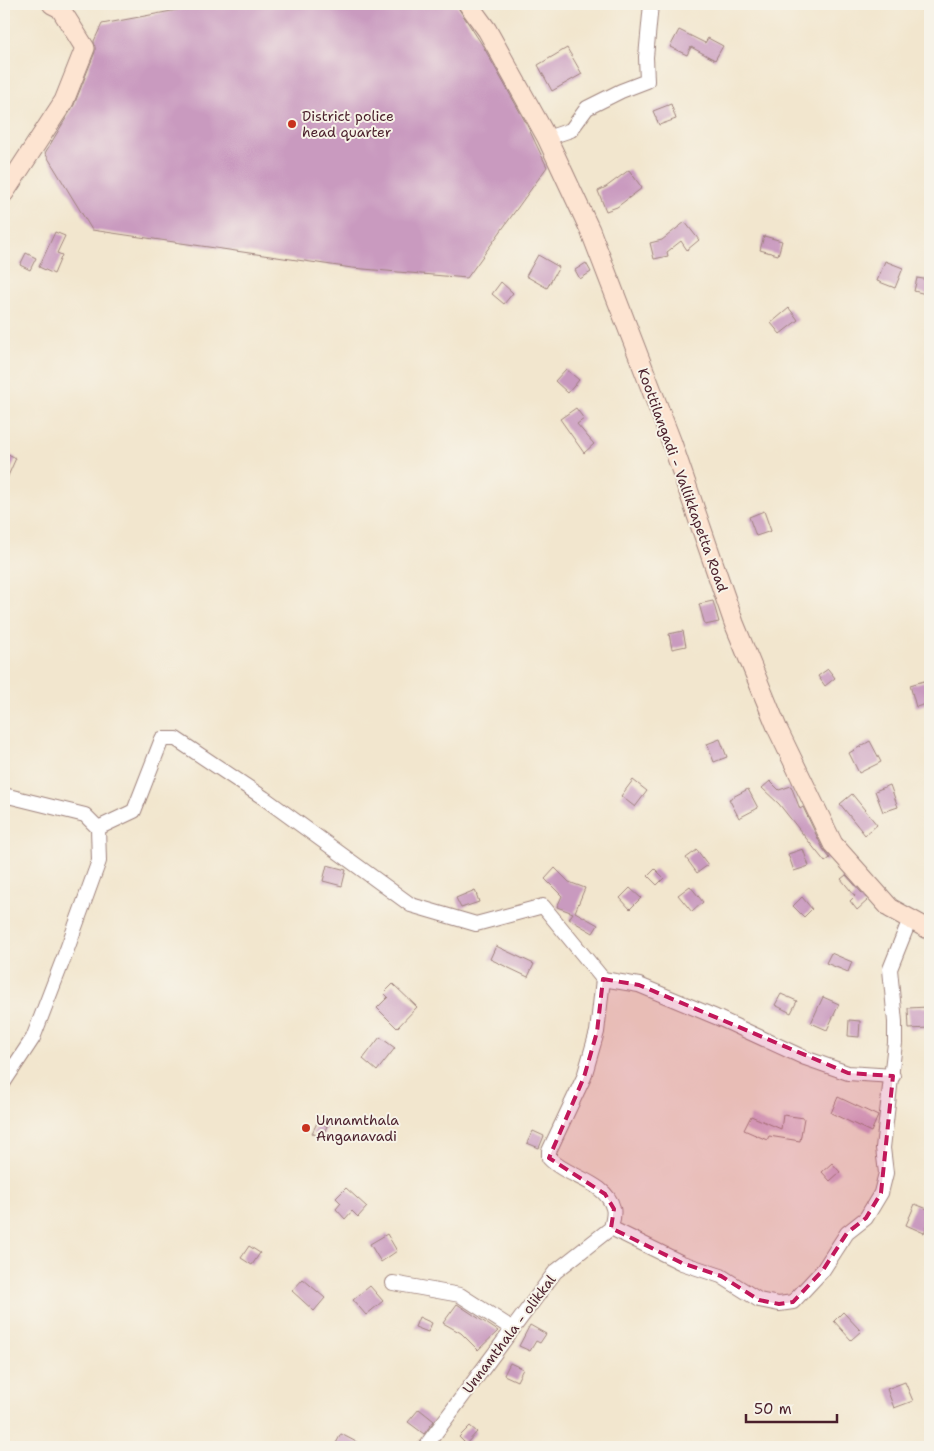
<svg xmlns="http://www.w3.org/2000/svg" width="934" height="1451" font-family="'Shantell Sans',sans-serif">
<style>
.building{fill:#c99abf}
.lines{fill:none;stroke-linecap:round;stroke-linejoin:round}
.street-casing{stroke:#9e827c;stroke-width:16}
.secondary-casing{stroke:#9e827c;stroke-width:21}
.street{stroke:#fff;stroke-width:14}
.secondary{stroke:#fde4d1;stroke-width:19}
.marked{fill:#c2185b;fill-opacity:0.2;stroke:#c2185b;stroke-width:4;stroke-dasharray:10 6;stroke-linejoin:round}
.poi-dot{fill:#c8321e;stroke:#f7f3e8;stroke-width:2}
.labels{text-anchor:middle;stroke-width:4;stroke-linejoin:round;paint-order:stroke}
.poi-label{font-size:14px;fill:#4a1f2b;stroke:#f7f3e8;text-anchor:start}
.street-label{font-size:14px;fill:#4a1f2b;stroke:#f7f3e8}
</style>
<rect width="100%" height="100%" fill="#f7f3e8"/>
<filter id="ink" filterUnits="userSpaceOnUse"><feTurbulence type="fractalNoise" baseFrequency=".02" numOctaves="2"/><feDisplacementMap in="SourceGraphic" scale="10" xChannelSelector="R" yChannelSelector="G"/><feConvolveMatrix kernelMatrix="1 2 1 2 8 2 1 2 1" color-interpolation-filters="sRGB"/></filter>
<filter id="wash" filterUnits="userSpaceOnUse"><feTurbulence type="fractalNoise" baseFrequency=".0096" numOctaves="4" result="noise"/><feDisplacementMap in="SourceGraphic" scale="20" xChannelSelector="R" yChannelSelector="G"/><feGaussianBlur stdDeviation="1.12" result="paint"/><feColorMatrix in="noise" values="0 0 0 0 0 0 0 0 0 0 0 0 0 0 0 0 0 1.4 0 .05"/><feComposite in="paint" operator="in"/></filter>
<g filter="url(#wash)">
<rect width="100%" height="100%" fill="#f2e6ce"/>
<g id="blocks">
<g class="building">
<path d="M209,4h235l13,2 26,40 42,75 22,46 -80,111 -115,-10 -260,-38 -47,-77 29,-48 21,-53 -1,-11 8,-17z"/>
<path d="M679,30l26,13 3,-5 15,8 -8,14 -24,-13 -4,8 -17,-8z"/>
<path d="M567,48l15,26 -30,17 -14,-26z"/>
<path d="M671,104l5,15 -17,6 -6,-14z"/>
<path d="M629,170l13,18 -25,19 -11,4 -8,-20 8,-4z"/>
<path d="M685,222l14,18 -12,10 -6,-9 -14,11 1,4 -14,3 -4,-16 12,-3z"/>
<path d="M55,232l10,4 -8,17 5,2 -8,19 -15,-7z"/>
<path d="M764,236l18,5 -4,14 -18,-5z"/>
<path d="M26,253l10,5 -6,12 -10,-5z"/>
<path d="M538,255l21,12 -12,21 -21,-12z"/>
<path d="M885,261l18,7 -8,20 -18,-7z"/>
<path d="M586,263l5,9 -11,7 -5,-9z"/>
<path d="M917,278l13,2v15l-16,-4z"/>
<path d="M501,282l12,11 -9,11 -12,-10z"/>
<path d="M789,308l9,12 -18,14 -9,-11z"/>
<path d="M566,369l13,11 -11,13 -13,-12z"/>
<path d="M576,408l8,11 -7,5 17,20 -10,9 -24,-34z"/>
<path d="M4,452l12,6 -12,27z"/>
<path d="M764,511l7,20 -15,5 -7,-19z"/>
<path d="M713,601l6,21 -14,3 -6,-21z"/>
<path d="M683,631l3,15 -14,3 -3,-15z"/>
<path d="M828,669l7,9 -10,8 -7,-10z"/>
<path d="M924,681l6,22 -14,4 -6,-22z"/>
<path d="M720,739l7,18 -13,5 -7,-18z"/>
<path d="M870,741l11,21 -22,11 -10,-20z"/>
<path d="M633,780l14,11 -12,16 -14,-11z"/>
<path d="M770,781l9,9 12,-4 9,23 3,-2 20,42 7,9 -5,4 -46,-58 -17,-16z"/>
<path d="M890,785l8,22 -15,5 -8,-21z"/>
<path d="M748,789l10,19 -19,10 -10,-19z"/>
<path d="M852,794l25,31 -12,10 -25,-31z"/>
<path d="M803,849l6,17 -15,5 -6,-17z"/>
<path d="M697,850l11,15 -11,8 -11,-15z"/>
<path d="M327,865l19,5 -4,16 -19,-5z"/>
<path d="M555,868l14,14 16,6 -10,24 23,13 -5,8 -24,-14 4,-6 -16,-6 5,-11 -17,-17z"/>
<path d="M655,869l9,9 -7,7 -9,-9z"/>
<path d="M846,875l22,25 -11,10 -7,-9 5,-5 -14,-17z"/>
<path d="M690,886l13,16 -11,10 -14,-17z"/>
<path d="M630,888l11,10 -11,11 -10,-11z"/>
<path d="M475,890l4,12 -18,6 -5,-10z"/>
<path d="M802,897l10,12 -8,8 -11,-11z"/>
<path d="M496,946l38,18 -6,13 -38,-18z"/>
<path d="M831,953l21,9 -4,10 -22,-9z"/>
<path d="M393,984l24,23 -20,21 -20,-20 11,-11 -4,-4z"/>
<path d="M781,994l16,7 -6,12 -16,-8z"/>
<path d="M823,997l16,7 -12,26 -16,-7z"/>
<path d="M928,1007l1,21 -20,1 -1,-21z"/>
<path d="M849,1020l11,1 -1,16 -11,-1z"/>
<path d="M380,1037l15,11 -18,23 -14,-12z"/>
<path d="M838,1097l40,19 -7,16 -40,-19z"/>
<path d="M783,1115l21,3 -4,23 -31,-5 -2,4 -23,-10 7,-14 30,13z"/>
<path d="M318,1121l9,5 -5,12 -10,-5z"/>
<path d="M533,1131l11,5 -5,12 -12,-5z"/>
<path d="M832,1163l8,9 -10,9 -8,-9z"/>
<path d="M346,1188l21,19 -9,10 -6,-6 -7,8 -9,-10 5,-6 -5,-5z"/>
<path d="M915,1204l15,6v9l-6,14 -18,-8z"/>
<path d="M387,1234l10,17 -16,11 -11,-18z"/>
<path d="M249,1246l11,7 -8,12 -11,-7z"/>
<path d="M303,1279l22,19 -11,13 -22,-20z"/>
<path d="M370,1286l13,15 -17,14 -13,-15z"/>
<path d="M457,1304l41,27 -20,19 -17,-17 -18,-10z"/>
<path d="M843,1312l18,19 -10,9 -17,-19z"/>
<path d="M419,1317l13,6 -4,9 -13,-5z"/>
<path d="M530,1325l16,9 -6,9 -4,-2 -6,10 -11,-5z"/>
<path d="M510,1363l13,6 -6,12 -13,-6z"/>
<path d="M905,1382l8,19 -19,7 -7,-19z"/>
<path d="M419,1409l15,12 -10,13 -16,-12z"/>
<path d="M470,1426l7,6 -11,12 -7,-7z"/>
<path d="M341,1434l25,13h-32z"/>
</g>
</g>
</g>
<g filter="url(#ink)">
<use href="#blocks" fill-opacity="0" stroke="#9e827c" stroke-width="1"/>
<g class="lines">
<g class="street-casing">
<g id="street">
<path d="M926,4l4,1"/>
<path d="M547,138l24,-8 16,-22 34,-17 26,-10 -1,-24 5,-53"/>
<path d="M4,795l81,20 13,13 1,33 -33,91 -33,86 -29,44"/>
<path d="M98,828l36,-17 28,-72h14l88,59 147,107 65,19 67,-18 60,73 36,6 77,32 89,41 43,15 45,3"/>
<path d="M611,1228l71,35 39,13 38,24 20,4 14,-2 30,-32 24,-37 19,-15 15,-25 5,-20 -3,-25 12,-105v-21l-5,-53 20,-50"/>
<path d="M393,1283l67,12 53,34"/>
<path d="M425,1447l130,-175 56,-44c1,-5 4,-14 2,-20 -7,-27 -47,-31 -64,-50v-7l35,-74 13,-45 6,-53"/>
</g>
</g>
<g class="secondary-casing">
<g id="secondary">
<path d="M468,4l19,26 60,108 43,92 82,213 62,180 44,107 55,114 57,64 40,22"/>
<path d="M4,193l60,-92 21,-53 -25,-40 -8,-4"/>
</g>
</g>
<use href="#street" class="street"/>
<use href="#secondary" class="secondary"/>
</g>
</g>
<path class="marked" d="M603,979l36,6 209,88 45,3 -12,117 -15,25 -19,15 -24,37 -30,32 -14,2 -20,-4 -38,-24 -39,-13 -71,-35 3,-19 -9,-15 -56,-36 35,-81 13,-45z"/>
<g class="poi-dot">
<circle cx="292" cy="124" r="5"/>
<circle cx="306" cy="1128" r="5"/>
</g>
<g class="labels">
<g class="poi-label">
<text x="302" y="121">District police<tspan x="302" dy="16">head quarter</tspan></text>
<text x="316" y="1125">Unnamthala<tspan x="316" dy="16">Anganavadi</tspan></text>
</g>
<g class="street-label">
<text transform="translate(683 480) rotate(70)" y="5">Koottilangadi - Vallikkapetta Road</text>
<text transform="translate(509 1334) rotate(-53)" y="5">Unnamthala - olikkal</text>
</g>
</g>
<rect width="934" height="1451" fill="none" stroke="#f7f3e8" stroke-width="20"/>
<path d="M746 1414v8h91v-8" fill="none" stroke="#4a1f2b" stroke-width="2.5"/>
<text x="754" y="1414" font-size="15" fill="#4a1f2b" stroke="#f7f3e8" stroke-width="4" paint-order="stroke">50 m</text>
</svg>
